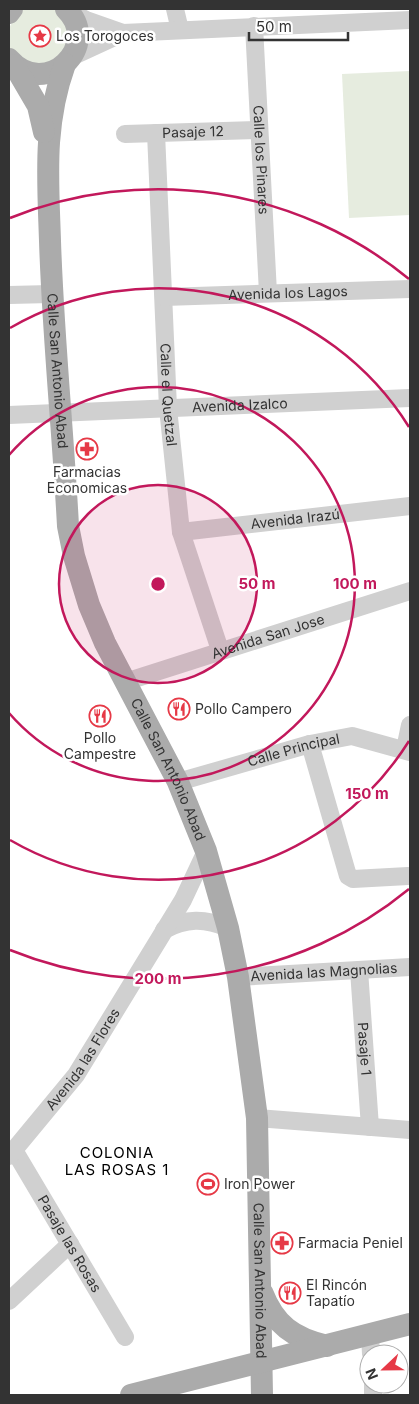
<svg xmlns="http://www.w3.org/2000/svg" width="419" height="1404" font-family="Inter,sans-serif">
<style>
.green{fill:#e6ecdf}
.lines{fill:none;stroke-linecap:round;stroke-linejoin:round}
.minor{stroke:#d0d0d0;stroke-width:18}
.major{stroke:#ababab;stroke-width:22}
.ring{fill:none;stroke:#c2185b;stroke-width:2.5}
.labels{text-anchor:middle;stroke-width:5;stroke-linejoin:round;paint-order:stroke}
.poi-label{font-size:14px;fill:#333;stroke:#fff;text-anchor:start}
.street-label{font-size:14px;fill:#333;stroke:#fff}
.neighbourhood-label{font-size:15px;letter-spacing:1px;fill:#000;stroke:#fff}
.centre{fill:#c2185b;stroke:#fff;stroke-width:2.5}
.ring-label{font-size:15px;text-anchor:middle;font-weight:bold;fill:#c2185b;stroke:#fff;stroke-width:5;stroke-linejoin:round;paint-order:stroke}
</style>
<rect width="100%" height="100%" fill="#fff"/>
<g class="green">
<path d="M24,9h31l10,9 4,30 -29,20c-8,-5 -22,-10 -28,-17 -11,-13 0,-34 12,-42z"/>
<path d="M410,71v144l-61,3 -7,-144z"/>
</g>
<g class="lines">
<g class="minor">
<path d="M175,9l5,21"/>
<path d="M69,11l17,9 37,13"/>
<path id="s1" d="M254,26l14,267"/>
<path d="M71,57l52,-24 287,-13"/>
<path id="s2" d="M156,133l12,275 13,124 39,118"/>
<path id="s3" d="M125,134l134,-4"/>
<path d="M9,295l42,-1"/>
<path id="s4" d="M164,297l246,-8"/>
<path id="s5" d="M9,415l401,-17"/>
<path id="s6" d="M181,532l229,-26"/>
<path id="s7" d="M125,682l285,-91"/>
<path d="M310,744l38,132 5,3 55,-3"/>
<path d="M405,749l5,-24"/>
<path id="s8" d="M178,782l132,-38 42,-8 58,16"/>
<path d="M164,930c22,-12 41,-12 64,-2"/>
<path id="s9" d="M359,970l11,157"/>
<path id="s10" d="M238,977l172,-10"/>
<path d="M257,1118l153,12"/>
<path id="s11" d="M14,1150l111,187"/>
<path id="s12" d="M9,1156l67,-81 107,-175 23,-49"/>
<path d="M9,1301l61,-57"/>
<path d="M370,1335l1,19"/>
<path d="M373,1384v11"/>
</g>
<g class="major">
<path d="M9,13l3,-4"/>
<path d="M9,59c37,42 94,-14 57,-50"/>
<path id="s13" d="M65,64c-22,61 -17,114 -15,177 3,95 13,190 18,285l6,30 15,49 16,38 73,139 28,69 22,77 10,49 19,141 5,277"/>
<path d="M14,65l24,41 6,26"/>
<path d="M262,1292c13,33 31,46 65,54"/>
<path d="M131,1395l279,-71"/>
</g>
</g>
<circle cx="158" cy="584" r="99" fill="#c2185b" fill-opacity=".12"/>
<g class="ring">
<circle cx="158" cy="584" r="99"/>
<path d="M9 455A197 197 0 1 1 9 713"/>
<path d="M409 741A296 296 0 0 1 10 840M10 328A296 296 0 0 1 409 427"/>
<path d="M409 889A395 395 0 0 1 10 950M10 218A395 395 0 0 1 409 279"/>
</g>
<defs>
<g id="sight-ring" transform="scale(1.125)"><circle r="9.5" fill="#fff" stroke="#e63946" stroke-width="1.5"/><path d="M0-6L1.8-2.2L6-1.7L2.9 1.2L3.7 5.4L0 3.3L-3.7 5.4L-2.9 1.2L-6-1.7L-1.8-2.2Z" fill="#e63946"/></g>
<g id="pharmacy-ring" transform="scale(1.125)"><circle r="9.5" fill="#fff" stroke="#e63946" stroke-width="1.5"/><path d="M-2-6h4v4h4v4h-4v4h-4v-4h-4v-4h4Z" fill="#e63946"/></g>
<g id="restaurant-ring" transform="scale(1.125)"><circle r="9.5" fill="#fff" stroke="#e63946" stroke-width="1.5"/><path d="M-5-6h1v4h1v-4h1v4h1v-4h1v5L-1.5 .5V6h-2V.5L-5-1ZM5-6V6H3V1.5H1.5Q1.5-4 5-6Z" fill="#e63946"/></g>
<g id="stadium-ring" transform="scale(1.125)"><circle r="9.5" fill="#fff" stroke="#e63946" stroke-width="1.5"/><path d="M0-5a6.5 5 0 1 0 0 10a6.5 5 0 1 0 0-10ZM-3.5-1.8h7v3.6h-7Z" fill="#e63946"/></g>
</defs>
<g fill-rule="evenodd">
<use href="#sight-ring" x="40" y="36"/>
<use href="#pharmacy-ring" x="87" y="449"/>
<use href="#restaurant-ring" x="179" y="709"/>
<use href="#restaurant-ring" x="100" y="716"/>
<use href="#stadium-ring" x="208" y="1184"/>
<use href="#pharmacy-ring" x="282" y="1243"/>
<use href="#restaurant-ring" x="290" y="1293"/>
</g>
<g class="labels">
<g class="poi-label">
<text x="56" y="41">Los Torogoces</text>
<text x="87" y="477" text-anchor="middle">Farmacias<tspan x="87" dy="16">Economicas</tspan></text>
<text x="195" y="714">Pollo Campero</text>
<text x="100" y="743" text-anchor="middle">Pollo<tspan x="100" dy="16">Campestre</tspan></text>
<text x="224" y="1189">Iron Power</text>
<text x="298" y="1248">Farmacia Peniel</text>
<text x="306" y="1290">El Rincón<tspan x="306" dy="16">Tapatío</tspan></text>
</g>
<g class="street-label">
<text dy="5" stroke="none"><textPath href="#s3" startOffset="68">Pasaje 12</textPath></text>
<text dy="5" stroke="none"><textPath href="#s1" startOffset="134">Calle los Pinares</textPath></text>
<text dy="5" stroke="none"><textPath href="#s4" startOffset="124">Avenida los Lagos</textPath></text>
<text dy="5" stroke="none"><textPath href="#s13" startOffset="309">Calle San Antonio Abad</textPath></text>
<text dy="5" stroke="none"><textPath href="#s2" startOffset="262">Calle el Quetzal</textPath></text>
<text dy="5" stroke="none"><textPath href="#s5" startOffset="231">Avenida Izalco</textPath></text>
<text dy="5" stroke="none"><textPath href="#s6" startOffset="115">Avenida Irazú</textPath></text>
<text dy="5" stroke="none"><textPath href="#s7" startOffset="150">Avenida San Jose</textPath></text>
<text dy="5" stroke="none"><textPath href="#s8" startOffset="120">Calle Principal</textPath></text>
<text dy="5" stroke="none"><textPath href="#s13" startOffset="729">Calle San Antonio Abad</textPath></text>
<text dy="5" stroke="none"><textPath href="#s10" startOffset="86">Avenida las Magnolias</textPath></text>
<text dy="5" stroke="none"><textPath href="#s9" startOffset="79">Pasaje 1</textPath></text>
<text dy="5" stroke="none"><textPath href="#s12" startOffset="122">Avenida las Flores</textPath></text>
<text dy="5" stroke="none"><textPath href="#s11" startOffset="109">Pasaje las Rosas</textPath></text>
<text dy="5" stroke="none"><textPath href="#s13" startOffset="1254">Calle San Antonio Abad</textPath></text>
</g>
<g class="neighbourhood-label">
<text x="117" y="1158">COLONIA<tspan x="117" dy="17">LAS ROSAS 1</tspan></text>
</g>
</g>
<circle cx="158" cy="584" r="8" class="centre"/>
<g class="ring-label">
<text x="257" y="589">50 m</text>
<text x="355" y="589">100 m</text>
<text x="367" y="799">150 m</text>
<text x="158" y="984">200 m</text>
</g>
<rect width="419" height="1404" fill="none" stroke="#333333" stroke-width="20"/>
<g transform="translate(384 1369) rotate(248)"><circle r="24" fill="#ffffff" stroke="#adadad"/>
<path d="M0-4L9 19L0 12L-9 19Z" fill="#e63946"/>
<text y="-8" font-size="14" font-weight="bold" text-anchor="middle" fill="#333333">N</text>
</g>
<path d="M249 32v8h99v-8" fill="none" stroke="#333333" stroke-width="2.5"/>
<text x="256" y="32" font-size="15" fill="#333333" stroke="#ffffff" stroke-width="4" paint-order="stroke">50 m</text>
</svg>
